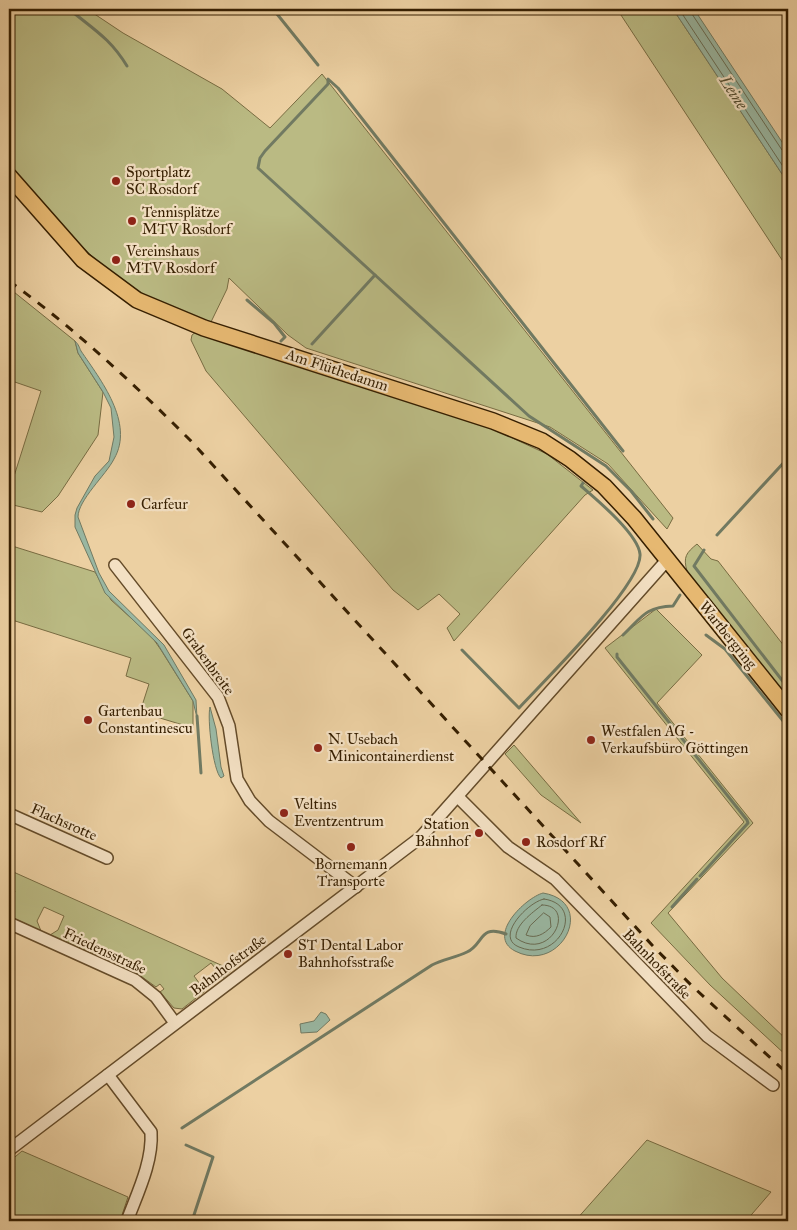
<svg xmlns="http://www.w3.org/2000/svg" width="797" height="1230" font-family="'IM FELL Great Primer',serif">
<style>
.green{fill:#baba83;stroke:#786c42}
.water{fill:#99b7a2;stroke:#717a62}
.lines{fill:none;stroke-linecap:round;stroke-linejoin:round}
.shore{stroke:#686b52;stroke-width:1}
.stream{stroke:#717a62;stroke-width:3}
.minor-casing{stroke:#644b29;stroke-width:14}
.major-casing{stroke:#361f01;stroke-width:18}
.minor{stroke:#f3e0c3;stroke-width:11}
.major{stroke:#e6b871;stroke-width:15}
.rail{stroke:#361f01;stroke-width:3;stroke-dasharray:9 9;stroke-linecap:butt}
.poi-dot{fill:#8f2418;stroke:#f3e0c3;stroke-width:2}
.labels{text-anchor:middle;stroke-width:4.5;stroke-linejoin:round;paint-order:stroke}
.poi-label{font-size:15px;fill:#361f01;stroke:#f3e0c3;text-anchor:start}
.street-label{font-size:15px;fill:#361f01;stroke:#f3e0c3}
.water-label{font-size:16px;font-style:italic;fill:#544d31;stroke:#f3e0c3}
</style>
<rect width="100%" height="100%" fill="#ecd0a2"/>
<filter id="stains"><feTurbulence type="fractalNoise" baseFrequency=".004" numOctaves="4"/><feColorMatrix values="0 0 0 0 .2 0 0 0 0 .09 0 0 0 0 .02 0 0 0 .5 -.17"/></filter>
<radialGradient id="worn" r=".72"><stop offset=".6" stop-color="#630" stop-opacity="0"/><stop offset="1" stop-color="#630" stop-opacity=".3"/></radialGradient>
<g class="green">
<path d="M9,9h78l36,24 99,56 48,39 52,-54 351,444 -6,11 -59,-65 -58,-37 -244,-79 -18,-13 -59,-57 -2,11 -16,33c-18,-7 -37,-13 -54,-21 -63,-30 -104,-86 -148,-137z"/>
<path d="M617,9h56l115,174v86z"/>
<path d="M9,288l66,53 3,12 25,39 -5,43 -40,61 -16,16 -33,-8v-12l32,-101 -32,-11z"/>
<path d="M196,332l299,98 52,24 46,36 -8,5 -131,146 -7,-13 13,-14 -21,-20 -21,16 -25,-20 -187,-219 -15,-31 1,-5z"/>
<path d="M697,544l14,15 7,2 70,90v52l-101,-132c-4,-14 -1,-18 10,-27z"/>
<path d="M9,545l86,27 16,28 41,37 9,13 32,51v27l-53,-16 9,-28 -23,-8 5,-18 -122,-39z"/>
<path d="M656,609l46,46 -45,48 96,120 -85,90 54,65 66,63v16l-78,-72 -59,-62 93,-101 -139,-174z"/>
<path d="M514,745l67,78 -40,-28 -36,-41z"/>
<path d="M9,870l223,100 -9,8 -12,-15 -17,13 11,15 -23,18 -8,-1 -14,-16 4,-3 -4,-5 -4,3 -18,-13 -88,-39 8,-5 6,-14 -20,-9 -7,14 4,10 -32,-15v-11l6,-14 -6,-3z"/>
<path d="M647,1140l124,52 -25,29h-171z"/>
<path d="M22,1151l106,46 -8,24h-111v-59z"/>
</g>
<g class="water">
<path d="M673,9h21l94,142v32z"/>
<path d="M75,341c4,4 4,6 6,10 19,28 54,72 33,108 -8,16 -36,41 -36,58l21,56 10,18 55,54 32,55 1,18 -4,-17 -36,-58 -52,-50 -30,-66v-12l2,-7 18,-32 14,-15 5,-24 -3,-29 -8,-16 -25,-39z"/>
<path d="M210,707l6,22 5,38 3,9 -3,2c-8,-7 -14,-60 -11,-71z"/>
<path d="M543,893c55,9 18,82 -28,58 -29,-15 10,-53 28,-58z"/>
<path d="M321,1012l5,2 4,6 -13,12 -16,1 -1,-9 14,-3z"/>
</g>
<g class="lines">
<g class="shore">
<path d="M679,9l109,165"/>
<path d="M691,9l1,5 90,136 6,3"/>
<path d="M544,899c43,6 15,65 -25,48 -25,-10 9,-45 25,-48z"/>
<path d="M542,905c35,0 9,58 -26,33 -1,-13 16,-25 26,-33z"/>
<path d="M544,913l6,4 1,10c-7,7 -15,12 -25,8l4,-9z"/>
</g>
<g class="stream">
<path d="M69,9c24,20 41,29 58,57"/>
<path d="M273,9l45,56"/>
<path d="M375,275l154,141 77,50 25,25 22,28"/>
<path d="M247,300l27,23 11,14 -4,4"/>
<path d="M312,344l63,-69 -117,-107 2,-10 5,-7 63,-67v-5l10,9 285,363"/>
<path d="M717,535l71,-77"/>
<path d="M704,550l-10,16 94,122"/>
<path d="M623,635c19,-18 22,-28 50,-29l7,-11"/>
<path d="M706,635l19,14 63,78"/>
<path d="M462,650l57,58c23,-25 124,-124 121,-154 -2,-20 -44,-55 -59,-68l2,-3"/>
<path d="M617,654v3l130,163 1,3 -48,53"/>
<path d="M197,716l4,57"/>
<path d="M672,907l25,-28"/>
<path d="M182,1128l250,-163c11,-6 23,-7 35,-13 17,-8 12,-28 39,-18"/>
<path d="M186,1145l27,12 -21,64"/>
</g>
<g class="minor-casing">
<g id="minor">
<path d="M115,565l103,132 11,29 8,53 13,22 19,20 87,66"/>
<path d="M458,797l50,50 47,32 152,157 66,49"/>
<path d="M9,814l98,44"/>
<path d="M9,923l126,57 21,17 19,26"/>
<path d="M108,1075l43,57c2,30 -14,62 -24,89"/>
<path d="M9,1150l412,-313 247,-278"/>
</g>
</g>
<g class="major-casing">
<path id="major" d="M9,176l74,84 54,40 67,28 289,93 49,20 28,18 34,27 30,32 154,192"/>
</g>
<use href="#minor" class="minor"/>
<use href="#major" class="major"/>
<path class="rail" d="M9,281c65,47 124,102 181,159l462,505 39,40 97,89"/>
</g>
<g class="poi-dot">
<circle cx="116" cy="181" r="5"/>
<circle cx="132" cy="221" r="5"/>
<circle cx="116" cy="260" r="5"/>
<circle cx="131" cy="504" r="5"/>
<circle cx="88" cy="720" r="5"/>
<circle cx="591" cy="740" r="5"/>
<circle cx="318" cy="748" r="5"/>
<circle cx="284" cy="813" r="5"/>
<circle cx="479" cy="833" r="5"/>
<circle cx="526" cy="842" r="5"/>
<circle cx="351" cy="847" r="5"/>
<circle cx="288" cy="954" r="5"/>
</g>
<g class="labels">
<g class="poi-label">
<text x="126" y="177">Sportplatz<tspan x="126" dy="17">SC Rosdorf</tspan></text>
<text x="142" y="217">Tennisplätze<tspan x="142" dy="17">MTV Rosdorf</tspan></text>
<text x="126" y="256">Vereinshaus<tspan x="126" dy="17">MTV Rosdorf</tspan></text>
<text x="141" y="509">Carfeur</text>
<text x="98" y="716">Gartenbau<tspan x="98" dy="17">Constantinescu</tspan></text>
<text x="601" y="736">Westfalen AG -<tspan x="601" dy="17">Verkaufsbüro Göttingen</tspan></text>
<text x="328" y="744">N. Usebach<tspan x="328" dy="17">Minicontainerdienst</tspan></text>
<text x="294" y="809">Veltins<tspan x="294" dy="17">Eventzentrum</tspan></text>
<text x="469" y="829" text-anchor="end">Station<tspan x="469" dy="17">Bahnhof</tspan></text>
<text x="536" y="847">Rosdorf Rf</text>
<text x="351" y="869" text-anchor="middle">Bornemann<tspan x="351" dy="17">Transporte</tspan></text>
<text x="298" y="950">ST Dental Labor<tspan x="298" dy="17">Bahnhofsstraße</tspan></text>
</g>
<g class="street-label">
<text transform="translate(337 370) rotate(18)" y="5">Am Flüthedamm</text>
<text transform="translate(728 635) rotate(51)" y="5">Wartbergring</text>
<text transform="translate(208 661) rotate(54)" y="5">Grabenbreite</text>
<text transform="translate(64 822) rotate(24)" y="5">Flachsrotte</text>
<text transform="translate(105 951) rotate(25)" y="5">Friedensstraße</text>
<text transform="translate(657 964) rotate(46)" y="5">Bahnhofstraße</text>
<text transform="translate(228 965) rotate(-37)" y="5">Bahnhofstraße</text>
</g>
<g class="water-label">
<text transform="translate(734 92) rotate(57)" y="6">Leine</text>
</g>
</g>
<rect width="797" height="1230" fill="none" stroke="#ecd0a2" stroke-width="30"/>
<rect x="10" y="10" width="777" height="1210" fill="none" stroke="#361f01" stroke-width="2.5"/>
<rect x="15" y="15" width="767" height="1200" fill="none" stroke="#361f01"/>
<rect width="100%" height="100%" filter="url(#stains)"/>
<rect width="100%" height="100%" fill="url(#worn)"/>
</svg>
